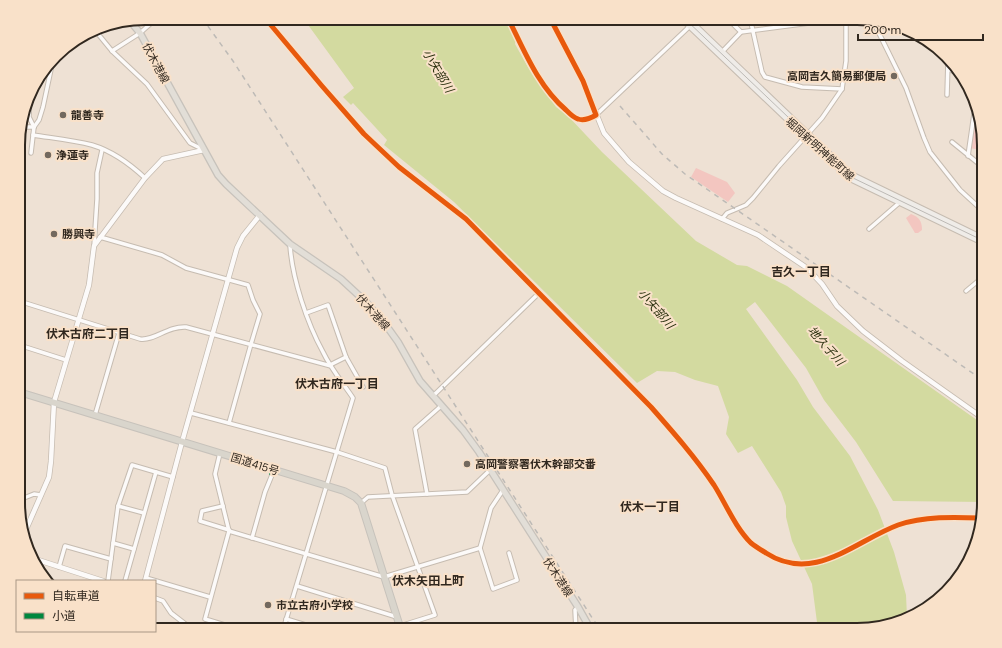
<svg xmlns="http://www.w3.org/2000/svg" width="1002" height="648" font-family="'DM Sans','Noto Sans JP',sans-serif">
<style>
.green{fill:#f3c6c0}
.water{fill:#d3daa0}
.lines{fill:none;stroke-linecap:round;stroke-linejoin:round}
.minor-casing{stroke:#c6bcb1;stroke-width:5.5}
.tertiary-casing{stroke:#c6bcb1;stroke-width:6}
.secondary-casing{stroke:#c6bcb1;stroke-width:7}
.primary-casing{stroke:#c7c2bb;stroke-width:8}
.trunk-casing{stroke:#c7c2bb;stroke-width:8}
.minor{stroke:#fcfaf9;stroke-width:3.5}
.tertiary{stroke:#fcfaf9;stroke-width:4.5}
.secondary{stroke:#efece8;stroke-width:5}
.primary{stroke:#e2ded7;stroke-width:5.5}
.trunk{stroke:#d9d5cc;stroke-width:6}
.tram{stroke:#bdbab6;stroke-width:1}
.rail{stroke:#bdbab6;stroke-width:1.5;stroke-dasharray:5 5;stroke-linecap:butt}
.quiet{stroke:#00873e;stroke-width:4;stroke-dasharray:8 4;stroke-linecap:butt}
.cycleway-casing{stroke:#f9e1c9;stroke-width:8}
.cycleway{stroke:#e8590c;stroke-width:5}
.poi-dot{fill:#73695e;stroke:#f9e1c9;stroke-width:1.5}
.labels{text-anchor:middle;stroke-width:4;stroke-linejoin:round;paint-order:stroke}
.street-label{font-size:11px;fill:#31281f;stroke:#f9e1c9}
.poi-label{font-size:11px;font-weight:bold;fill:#31281f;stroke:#f9e1c9;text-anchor:start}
.water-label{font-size:12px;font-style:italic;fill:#2c3210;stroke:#f9e1c9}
.neighbourhood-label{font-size:12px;font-weight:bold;fill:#31281f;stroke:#f9e1c9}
.rim{fill:none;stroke:#31281f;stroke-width:2}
</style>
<rect width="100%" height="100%" fill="#eee1d4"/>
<g class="green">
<path d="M974,104l10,33 -1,13 -15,-2z"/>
<path d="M696,168l31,14 8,11 -7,9 -37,-25z"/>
<path d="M911,214c8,3 11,7 11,16l-4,3h-3l-9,-15z"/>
</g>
<path class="water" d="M303,18h202l11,22 -1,4 14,25 27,38 12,9 34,36 94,89 41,24 10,1 40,20 197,139v77l-91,-1 -37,-59 -32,-42 -18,-32 -51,-66 -9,7 51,71 16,27 37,49 28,54 16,42 12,43 1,22 -42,13h-47l-6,-46 -20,-43 -6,-24v-11l-5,-14 -29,-46 -14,7 -12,-19 3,-17 -11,-31 -23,-6 -20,-8 -18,-1 -20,12 -183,-181 -70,-57 3,-5 -34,-37 -2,2 -8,-8 11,-9z"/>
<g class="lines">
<g class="minor-casing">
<g id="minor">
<path d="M727,18l14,14"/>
<path d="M750,18l12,54 3,5 37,10 40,2"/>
<path d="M873,21l33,67 18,50 6,14 30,38 24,22"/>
<path d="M94,29l18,22 35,33 43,59 14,7"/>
<path d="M112,51l28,-18 17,-15"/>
<path d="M721,53l20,-21 76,-10 15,-4"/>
<path d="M948,69l13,6"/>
<path d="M30,93l-1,24 5,10"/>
<path d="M947,95l1,-34"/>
<path d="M596,115l94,-89 1,-4 4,-4"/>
<path d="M19,127h15"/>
<path d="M33,135c19,3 40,5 59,10 20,6 38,19 53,33"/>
<path d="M952,142l32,26"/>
<path d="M31,153l3,-26 5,-7 4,-13 10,-47"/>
<path d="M968,156l7,-49"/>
<path d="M722,219l5,-6 19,-8 7,-7 26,-32 43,-48 20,-29 4,-28v-43"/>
<path d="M869,229l30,-26"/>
<path d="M100,237l62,18 24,13 62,17 5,15 7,14 -9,30 -22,79"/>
<path d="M94,246l3,-47v-26l5,-23"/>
<path d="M966,291l18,-15"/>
<path d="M19,301l121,38c15,2 27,-13 46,-12l145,39"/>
<path d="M306,313l22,-8 18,52 17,30"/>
<path d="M19,345l47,15"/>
<path d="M330,365l16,-8"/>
<path d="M433,396l105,-102"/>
<path d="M191,413l146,39 48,16 7,27 43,120 -35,11"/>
<path d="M95,415l24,-82"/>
<path d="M220,453l-5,21 14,57 -24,88 36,11"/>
<path d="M503,490l-12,18 -11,40 13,41 24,-9 -8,-27"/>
<path d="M427,494l-12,-65 26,-23"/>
<path d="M19,500l15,-6 7,1"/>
<path d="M361,503l7,-6 99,-5 23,-22"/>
<path d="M118,506l26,7"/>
<path d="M223,506l-21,5 -2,10 29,9"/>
<path d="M229,531l155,46 96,-29"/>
<path d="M252,538l13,-46 9,-22"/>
<path d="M113,543l21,6"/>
<path d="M59,567l6,-21 46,13"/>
<path d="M146,578l64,19"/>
<path d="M108,581l10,-75 14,-41 41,12"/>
<path d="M125,581l31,-109"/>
<path d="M297,586l100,31"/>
<path d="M155,598l8,3 8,12 22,17"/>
<path d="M286,619l36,11"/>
<path d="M283,630l70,-232c-10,-15 -22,-29 -30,-46 -16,-29 -31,-74 -33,-107"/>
<path d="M576,630l-1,-20 3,-3"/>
</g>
</g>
<g class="tertiary-casing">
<g id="tertiary">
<path d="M265,18l57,68 42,48 35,33 67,52 185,188c22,25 44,50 63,78 12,19 21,42 37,58 5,4 10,7 15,10 48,31 89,-12 132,-28 26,-9 56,-8 84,-7"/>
<path d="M508,18c16,32 30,68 58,92 3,3 8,8 12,9 6,2 13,-1 18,-4"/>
<path d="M550,18l33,63 21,52 25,29 34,29 13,7 82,37 49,33 15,16 15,22 26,25 39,30 82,58"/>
<path d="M24,534l25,-57 2,-16 3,-59 35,-117 5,-39 51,-68 18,-19 41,-9"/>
<path d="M32,558l71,23"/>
<path d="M145,581l37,-139 55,-194 6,-12 17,-21"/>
</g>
</g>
<g class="secondary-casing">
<g id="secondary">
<path d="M681,18l168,160 135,65"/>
<path d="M687,18l121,116 44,41 132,64"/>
</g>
</g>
<g class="primary-casing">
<path id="primary" d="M130,21l10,12 78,142 8,9 64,60 51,35 26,24 21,25 10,14 22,39 43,49 16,22 99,155 13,23"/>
</g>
<g class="trunk-casing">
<path id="trunk" d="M19,392l325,99 11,6 6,6 40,127"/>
</g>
<use href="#minor" class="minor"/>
<use href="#tertiary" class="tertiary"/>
<use href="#secondary" class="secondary"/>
<use href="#primary" class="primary"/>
<use href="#trunk" class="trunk"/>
<path class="tram" d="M684,18l167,159 133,64"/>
<g class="rail">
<path d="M202,18l31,43 367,569"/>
<path d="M620,106l42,48 23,20 299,207"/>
</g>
<path class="quiet" d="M271,475l3,-11"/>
<g class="cycleway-casing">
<g id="cycleway">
<path d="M265,18l57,68 42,48 35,33 67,52 185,188c22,25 44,50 63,78 12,19 21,42 37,58 5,4 10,7 15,10 48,31 89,-12 132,-28 26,-9 56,-8 84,-7"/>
<path d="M508,18c16,32 30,68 58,92 3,3 8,8 12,9 6,2 13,-1 18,-4l-13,-34 -33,-63"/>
</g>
</g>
<use href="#cycleway" class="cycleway"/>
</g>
<g class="poi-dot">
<circle cx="894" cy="76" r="4"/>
<circle cx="63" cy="115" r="4"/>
<circle cx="48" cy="155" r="4"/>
<circle cx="54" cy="234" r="4"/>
<circle cx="467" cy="464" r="4"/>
<circle cx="268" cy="605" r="4"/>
</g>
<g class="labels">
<g class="street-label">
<text transform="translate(156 63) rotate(62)" y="4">伏木港線</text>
<text transform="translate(820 149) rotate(42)" y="4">堀岡新明神能町線</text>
<text transform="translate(373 312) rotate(48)" y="4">伏木港線</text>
<text transform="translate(255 464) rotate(17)" y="4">国道415号</text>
<text transform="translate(558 577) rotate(57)" y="4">伏木港線</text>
</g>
<g class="poi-label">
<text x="886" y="80" text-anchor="end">高岡吉久簡易郵便局</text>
<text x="71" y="119">龍善寺</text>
<text x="56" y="159">浄蓮寺</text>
<text x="62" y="238">勝興寺</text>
<text x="475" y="468">高岡警察署伏木幹部交番</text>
<text x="276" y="609">市立古府小学校</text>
</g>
<g class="water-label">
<text transform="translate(438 71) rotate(59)" y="4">小矢部川</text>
<text transform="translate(656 309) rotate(49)" y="4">小矢部川</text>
<text transform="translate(826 346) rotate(48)" y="4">地久子川</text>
</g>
<g class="neighbourhood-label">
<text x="801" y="276">吉久一丁目</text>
<text x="88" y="338">伏木古府二丁目</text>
<text x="337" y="388">伏木古府一丁目</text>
<text x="650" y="511">伏木一丁目</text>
<text x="428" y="585">伏木矢田上町</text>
</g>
</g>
<path d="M0 0H1002V648H0ZM145 25H857A120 120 0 0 1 977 145V503A120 120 0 0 1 857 623H145A120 120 0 0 1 25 503V145A120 120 0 0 1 145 25Z" fill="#f9e1c9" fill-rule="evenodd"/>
<path class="rim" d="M145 25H857A120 120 0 0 1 977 145V503A120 120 0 0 1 857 623H145A120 120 0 0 1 25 503V145A120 120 0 0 1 145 25Z"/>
<rect x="16" y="580" width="140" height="52" fill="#f9e1c9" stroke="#a99785"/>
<rect x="24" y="593" width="20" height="6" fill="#e8590c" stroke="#a99785"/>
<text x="52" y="600" font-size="12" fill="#31281f">自転車道</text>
<rect x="24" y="613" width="20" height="6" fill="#00873e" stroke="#a99785"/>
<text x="52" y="620" font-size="12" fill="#31281f">小道</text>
<path d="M858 34v6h125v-6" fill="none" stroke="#31281f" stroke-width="2"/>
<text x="864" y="34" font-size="12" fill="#31281f" stroke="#f9e1c9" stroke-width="3" paint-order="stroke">200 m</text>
</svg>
